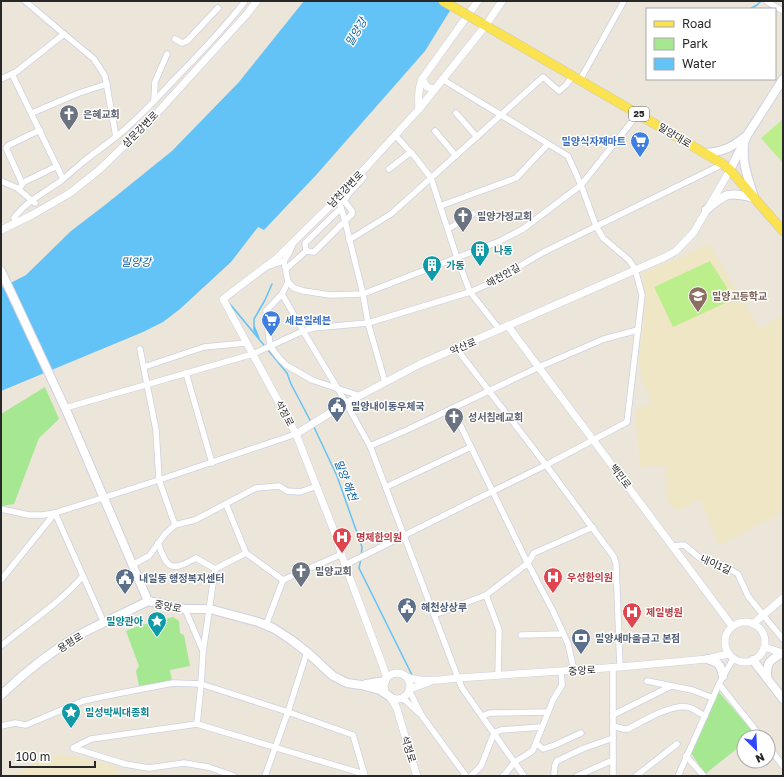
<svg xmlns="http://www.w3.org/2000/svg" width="784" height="777" font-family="'Golos Text','Noto Sans KR',sans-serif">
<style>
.education{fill:#efe6c6}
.green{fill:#a6e791}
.pitch{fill:#bcef8b}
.water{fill:#63c2f6}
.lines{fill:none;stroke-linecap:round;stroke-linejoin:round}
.stream{stroke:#63c2f6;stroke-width:1.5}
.minor-casing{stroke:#ced0e3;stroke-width:7}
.tertiary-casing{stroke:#ced0e3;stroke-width:8}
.secondary-casing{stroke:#ced0e3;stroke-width:10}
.primary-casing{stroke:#c7c7c7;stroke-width:10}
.minor{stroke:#fff;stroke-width:5.5}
.tertiary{stroke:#fff;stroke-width:7}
.secondary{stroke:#fff;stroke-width:8}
.primary{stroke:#fae250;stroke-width:9}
.primary-bridge-casing{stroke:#c7c7c7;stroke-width:10;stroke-linecap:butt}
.primary-bridge{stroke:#fae250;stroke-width:9}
.labels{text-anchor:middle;stroke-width:3;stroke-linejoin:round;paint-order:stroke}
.shield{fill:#fff;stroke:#686868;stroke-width:1}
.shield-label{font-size:9px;font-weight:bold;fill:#282828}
.worship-label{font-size:10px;font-weight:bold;fill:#5b616d;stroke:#fff;text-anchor:start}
.street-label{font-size:10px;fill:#282828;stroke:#fff}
.shop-label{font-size:10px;font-weight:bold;fill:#366cbe;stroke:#fff;text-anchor:end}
.culture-label{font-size:10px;font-weight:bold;fill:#0d838f;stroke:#fff;text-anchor:start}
.education-label{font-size:10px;font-weight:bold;fill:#785e54;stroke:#fff;text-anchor:start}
.service-label{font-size:10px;font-weight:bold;fill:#4e5e75;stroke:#fff;text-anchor:start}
.health-label{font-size:10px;font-weight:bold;fill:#be3a42;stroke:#fff;text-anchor:start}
.water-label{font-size:11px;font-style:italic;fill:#045ca0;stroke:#fff}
</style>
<rect width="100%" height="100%" fill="#ece5d9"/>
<g class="education">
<path d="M709,244l51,85 23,-14v197l-64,33 -19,-46 -23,12 -10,-10 -1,-36 -26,2 -5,-57 17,-8 -10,-20 -3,-24 7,-61 -4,-23z"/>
<path d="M61,754l52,12 7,10h-105l17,-12z"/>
</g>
<g class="green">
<path d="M45,387l14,32 -20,19 -25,66 -13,2v-92z"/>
<path d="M173,617l6,4 1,12 4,2 6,31 -20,4 2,11 -33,5 -3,-15 3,-5 -13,-35 12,-5z"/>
<path d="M718,691l37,43 -4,3h-7v6l-39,31 -14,-21z"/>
</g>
<g class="pitch">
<path d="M783,119v42l-1,1 -21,-24z"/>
<path d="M710,261l24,38 -61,28 -19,-40z"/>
</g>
<path class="water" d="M304,1h152l-31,50 -108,123 -53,56 -6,-3 -27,35 -51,47 -17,13 -20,10 -142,59v-103l25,-13 45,-44 34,-26 67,-54 67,-69z"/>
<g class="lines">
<g class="stream">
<path d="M750,9l7,-4 4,-4"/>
<path d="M230,304l57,69 4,11 20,38"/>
<path d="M254,326l5,12 -5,-8v-11l11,-19 7,-16"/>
<path d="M313,425l24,51 25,71 -1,9"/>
<path d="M361,559l-2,9 53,107"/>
</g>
<g class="minor-casing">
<g id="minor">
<path d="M766,1l17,10"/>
<path d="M64,34l30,25 11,17 11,61"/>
<path d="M175,39l7,4 5,-2 31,-33"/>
<path d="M12,74l51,105"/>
<path d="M1,79l15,-7 48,-38 -39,-33"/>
<path d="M580,80l44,-79"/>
<path d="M154,101l1,-19 12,-28"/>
<path d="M32,113l47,-20 28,-9"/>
<path d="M456,113l21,24"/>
<path d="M435,131l21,25"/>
<path d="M395,135l20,22 16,21 26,80 13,34 30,38"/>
<path d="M389,169l22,-17"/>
<path d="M1,181l16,7 18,15"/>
<path d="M22,183l-16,-35 3,-3 31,-15"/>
<path d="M19,189l5,-7 33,-16"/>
<path d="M338,198l7,23 18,73 5,29 17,59"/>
<path d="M440,206l76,-28 32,-34"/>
<path d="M16,223l-2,-5c12,-17 32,-26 48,-38 7,-6 14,-12 21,-18 11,-9 23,-17 34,-26 20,-16 38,-36 56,-55 25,-26 50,-51 72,-80"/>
<path d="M448,229l25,-15"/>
<path d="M349,240l42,-26 152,-137 16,14 7,-6 7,-9"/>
<path d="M293,244l-3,7 -6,10 4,21 -6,12 -16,17 4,35 10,13 6,6 26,15 48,16"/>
<path d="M306,251l-1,-8 36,-35"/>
<path d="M269,266l15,-5"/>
<path d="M286,269l20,-18 8,1 38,-38v-3l-8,-10 4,-6 16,-18"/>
<path d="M288,282l6,6 10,3 26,4 33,-1 137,-53 23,-12 58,-44 57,-71"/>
<path d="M282,294l21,37 35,58 32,57 88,232 4,10 62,88"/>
<path d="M456,348l90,117 68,92 2,7 4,103"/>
<path d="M140,349l16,81 3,50 16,45"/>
<path d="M144,366h3l57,-19 21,-2 22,-2"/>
<path d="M186,373l26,90"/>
<path d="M65,408l188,-54 50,-23 10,-3 55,-5 102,-31 25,-11 47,-28 181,-89"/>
<path d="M452,408l74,152 27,51 15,33 6,26"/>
<path d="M370,446l39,-17 130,-62 65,-28 34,-9"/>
<path d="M386,487l85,-40"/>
<path d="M226,504l20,49 37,27 -17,45"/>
<path d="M1,509l28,6h14l12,-2 104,-33 137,-46"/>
<path d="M158,543c4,9 7,26 20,23 6,-1 12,-5 18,-8l19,11"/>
<path d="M673,546l11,-1 16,13 21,6 17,10 10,22 15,19 20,24"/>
<path d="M132,565l17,-9 16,-22 10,-9 20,-5 61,-32 23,-2 8,5 13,1 17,-6"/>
<path d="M345,565l128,-64 73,-36 81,-43 15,-127 -7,-26 -6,-9 -26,-22 -7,-12 -15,-41 -13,-29 -126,-77"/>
<path d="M1,580l54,-67 49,110"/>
<path d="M283,580l59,-26"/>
<path d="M486,595l13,35 -1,45"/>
<path d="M185,609l18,42"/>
<path d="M434,615l52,-20 42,-32 6,-10 59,-26"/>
<path d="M521,635l42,-1"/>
<path d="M1,646c27,-23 58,-42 82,-70"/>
<path d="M647,681l45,9 21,8"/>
<path d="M719,684l42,53"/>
<path d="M410,689l1,5 11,22 44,60"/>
<path d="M401,698l5,3 13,12"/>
<path d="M613,715l58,-29"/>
<path d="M482,716l8,-3 58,-1"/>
<path d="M197,724l4,-40 2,-32 12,-83 31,-16"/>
<path d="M1,726l14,-3 11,2 57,-24 33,-7 57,-11 28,1 87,28 65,23 12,41"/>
<path d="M613,726l11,3h4c15,-8 43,-25 59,-22 6,1 12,6 18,9"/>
<path d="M536,743l7,6 12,-4 26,-12"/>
<path d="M768,746l15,20"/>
<path d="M686,756l18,20"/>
<path d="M554,774l1,-9 2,-4 25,-12 31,-11"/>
<path d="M234,776l-26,-9 -24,-4 -35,5 -24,-4 -52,-16 18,-9 106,-15 167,50"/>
<path d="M265,776l23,-64 19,-60"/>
<path d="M471,776l10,-10 13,-33 7,-3 41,-3"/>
<path d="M503,776c5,-4 7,-9 11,-13 5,-5 13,-7 19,-13l20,-50 9,-15 -1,-14"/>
<path d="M577,776l36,-16"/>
<path d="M613,776v-109"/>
<path d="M636,776l41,-32"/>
<path d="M678,776l41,-92 14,-25"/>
</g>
</g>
<g class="tertiary-casing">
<g id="tertiary">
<path d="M422,79l5,8 7,2"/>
<path d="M419,109c-1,-11 -1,-20 3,-30l56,-78"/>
<path d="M1,230l31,-15 38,-22 29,-23 27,-26 30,-30 90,-99 11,-14"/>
<path d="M508,326l224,300"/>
<path d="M296,434l50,-31 74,-39 245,-107 11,-6 18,-19 36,-62"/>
<circle cx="745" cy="642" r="20"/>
<path d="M753,624l30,-26"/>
<path d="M764,647l19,6"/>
<circle cx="397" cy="686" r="13"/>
<path d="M407,677c16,6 34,3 51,1l162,-11 87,-8 21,-5"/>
<path d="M385,681l1,-6 -6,-17 -35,-93 -11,-34 -38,-97 -73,-135 54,-41 61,-60 81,-89 67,-84 16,-24"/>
<path d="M410,689l19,-7"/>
<path d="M389,696l5,7 3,6 18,61 2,6"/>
</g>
</g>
<g class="secondary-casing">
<g id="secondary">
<path d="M744,146c-2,18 5,35 10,51"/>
<path d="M704,153c19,-1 27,-5 42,-17"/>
<path d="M730,170l18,-36 35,-55"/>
<path d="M706,210c21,-18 22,-18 48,-12"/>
<path d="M1,271l66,141 81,189 37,8h25l48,13 15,6 17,11 17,13 26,24 14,7 14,2 19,5 9,6"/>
<path d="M707,659c12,4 13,4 16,17"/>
<path d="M753,660l30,39"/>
<path d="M767,678c0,-17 1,-16 15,-25"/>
<path d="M366,684l19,-3"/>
<path d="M1,695c22,-21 51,-44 78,-60 22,-12 46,-22 69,-34"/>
</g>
</g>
<g class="primary-casing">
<path id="primary" d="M476,20l162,94 85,50 7,6 53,61"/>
</g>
<use href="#minor" class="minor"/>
<use href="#tertiary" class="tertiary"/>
<use href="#secondary" class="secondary"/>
<use href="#primary" class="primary"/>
<g class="primary-bridge-casing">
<path id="primary-bridge" d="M443,1l33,19"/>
</g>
<use href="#primary-bridge" class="primary-bridge"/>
</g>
<defs>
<g id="church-pin" transform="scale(1)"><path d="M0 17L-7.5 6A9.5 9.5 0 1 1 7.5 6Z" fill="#6b7280" stroke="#fff"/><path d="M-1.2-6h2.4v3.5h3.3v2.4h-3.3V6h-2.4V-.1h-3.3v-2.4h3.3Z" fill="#fff"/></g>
<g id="supermarket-pin" transform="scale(1)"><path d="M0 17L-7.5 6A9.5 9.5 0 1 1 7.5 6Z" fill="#3f7fe0" stroke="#fff"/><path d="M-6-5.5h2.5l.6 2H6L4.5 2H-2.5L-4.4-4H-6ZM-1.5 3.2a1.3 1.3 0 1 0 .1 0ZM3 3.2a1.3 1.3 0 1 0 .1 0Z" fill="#fff"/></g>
<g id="building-pin" transform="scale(1)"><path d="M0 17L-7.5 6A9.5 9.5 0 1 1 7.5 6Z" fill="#0f9aa8" stroke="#fff"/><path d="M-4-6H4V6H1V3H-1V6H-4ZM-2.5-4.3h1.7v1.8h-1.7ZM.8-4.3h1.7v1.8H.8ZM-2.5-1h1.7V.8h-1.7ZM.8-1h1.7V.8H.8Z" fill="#fff"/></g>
<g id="school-pin" transform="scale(1)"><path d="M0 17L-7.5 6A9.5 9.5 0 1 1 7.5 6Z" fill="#8d6e63" stroke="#fff"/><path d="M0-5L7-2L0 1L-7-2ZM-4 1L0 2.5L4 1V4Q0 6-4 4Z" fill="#fff"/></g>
<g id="civic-pin" transform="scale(1)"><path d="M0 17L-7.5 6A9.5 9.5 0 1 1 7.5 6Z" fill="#5c6f8a" stroke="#fff"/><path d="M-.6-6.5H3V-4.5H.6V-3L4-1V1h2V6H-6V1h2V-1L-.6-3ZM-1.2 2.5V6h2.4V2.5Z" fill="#fff"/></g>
<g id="hospital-pin" transform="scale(1)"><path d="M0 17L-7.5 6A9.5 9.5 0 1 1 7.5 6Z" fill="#e0444e" stroke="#fff"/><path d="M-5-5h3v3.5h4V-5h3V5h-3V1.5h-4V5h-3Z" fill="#fff"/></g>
<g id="sight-pin" transform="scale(1)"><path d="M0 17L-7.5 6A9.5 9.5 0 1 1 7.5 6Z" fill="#0f9aa8" stroke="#fff"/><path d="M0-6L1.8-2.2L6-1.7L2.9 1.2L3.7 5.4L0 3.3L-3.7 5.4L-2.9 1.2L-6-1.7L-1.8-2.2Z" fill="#fff"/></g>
<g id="bank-pin" transform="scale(1)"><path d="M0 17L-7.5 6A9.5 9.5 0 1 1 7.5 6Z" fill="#5c6f8a" stroke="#fff"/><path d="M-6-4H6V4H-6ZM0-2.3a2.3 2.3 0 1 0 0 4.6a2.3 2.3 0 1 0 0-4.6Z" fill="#fff"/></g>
</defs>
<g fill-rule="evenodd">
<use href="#church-pin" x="69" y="114"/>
<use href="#supermarket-pin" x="640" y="141"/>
<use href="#church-pin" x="463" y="216"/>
<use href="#building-pin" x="480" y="250"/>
<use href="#building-pin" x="432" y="265"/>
<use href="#school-pin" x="698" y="296"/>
<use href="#supermarket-pin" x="271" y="320"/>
<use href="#civic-pin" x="337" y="406"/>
<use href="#church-pin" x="454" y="417"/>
<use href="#hospital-pin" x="342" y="537"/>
<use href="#church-pin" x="301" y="571"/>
<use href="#hospital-pin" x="553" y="577"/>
<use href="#civic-pin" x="125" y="578"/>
<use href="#civic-pin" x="407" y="607"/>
<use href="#hospital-pin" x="632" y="612"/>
<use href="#sight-pin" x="157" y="621"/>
<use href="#bank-pin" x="581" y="638"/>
<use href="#sight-pin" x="71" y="712"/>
</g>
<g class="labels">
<rect class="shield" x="629" y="107" width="20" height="14" rx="3"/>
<g class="shield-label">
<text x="639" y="117">25</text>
</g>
<g class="worship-label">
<text x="83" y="118">은혜교회</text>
<text x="477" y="220">밀양가정교회</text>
<text x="468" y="421">성서침례교회</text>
<text x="315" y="575">밀양교회</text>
</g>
<g class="street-label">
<text transform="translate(140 129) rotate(-45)" y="4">삼문강변로</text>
<text transform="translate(675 135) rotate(31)" y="4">밀양대로</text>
<text transform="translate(345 189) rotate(-46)" y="4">남천강변로</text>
<text transform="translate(503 275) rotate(-29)" y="4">해천안길</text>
<text transform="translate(463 346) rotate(-23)" y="4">약산로</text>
<text transform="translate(285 413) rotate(62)" y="4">석정로</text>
<text transform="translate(621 476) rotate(53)" y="4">백민로</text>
<text transform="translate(716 564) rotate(24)" y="4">내이1길</text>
<text transform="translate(168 606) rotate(11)" y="4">중앙로</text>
<text transform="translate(70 642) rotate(-32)" y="4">용평로</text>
<text transform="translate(582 670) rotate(-4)" y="4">중앙로</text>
<text transform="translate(409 749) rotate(73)" y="4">석정로</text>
</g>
<g class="shop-label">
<text x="626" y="145">밀양식자재마트</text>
<text x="285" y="324" text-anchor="start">세븐일레븐</text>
</g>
<g class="culture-label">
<text x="494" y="254">나동</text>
<text x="446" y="269">가동</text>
<text x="143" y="625" text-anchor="end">밀양관아</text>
<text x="85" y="716">밀성박씨대종회</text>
</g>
<g class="education-label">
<text x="712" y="300">밀양고등학교</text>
</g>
<g class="service-label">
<text x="351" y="410">밀양내이동우체국</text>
<text x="139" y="582">내일동 행정복지센터</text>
<text x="421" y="611">해천상상루</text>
<text x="595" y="642">밀양새마을금고 본점</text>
</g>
<g class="health-label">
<text x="356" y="541">명제한의원</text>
<text x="567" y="581">우성한의원</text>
<text x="646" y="616">제일병원</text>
</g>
<g class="water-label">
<text transform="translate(356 32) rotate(-59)" y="4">밀양강</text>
<text x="136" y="266">밀양강</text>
<text transform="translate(346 480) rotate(68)" y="4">밀양 해천</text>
</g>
</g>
<rect width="784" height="777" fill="none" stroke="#282828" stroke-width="4"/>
<rect x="646" y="8" width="130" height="72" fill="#ffffff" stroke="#a9a9a9"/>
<rect x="654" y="21" width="20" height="6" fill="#fae250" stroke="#a9a9a9"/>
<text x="682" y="28" font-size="12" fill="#282828">Road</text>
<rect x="654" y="38" width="20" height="12" fill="#a6e791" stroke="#a9a9a9"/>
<text x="682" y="48" font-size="12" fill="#282828">Park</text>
<rect x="654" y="58" width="20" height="12" fill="#63c2f6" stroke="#a9a9a9"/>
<text x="682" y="68" font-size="12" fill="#282828">Water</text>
<g transform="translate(756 749) rotate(156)"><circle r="19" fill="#ffffff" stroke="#a9a9a9"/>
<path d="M0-3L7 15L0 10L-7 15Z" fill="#3346ff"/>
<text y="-6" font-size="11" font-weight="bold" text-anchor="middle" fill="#282828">N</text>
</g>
<path d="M10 761v6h85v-6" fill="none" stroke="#282828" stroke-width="2"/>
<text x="16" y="761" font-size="12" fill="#282828" stroke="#ffffff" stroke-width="3" paint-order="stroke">100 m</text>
</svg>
